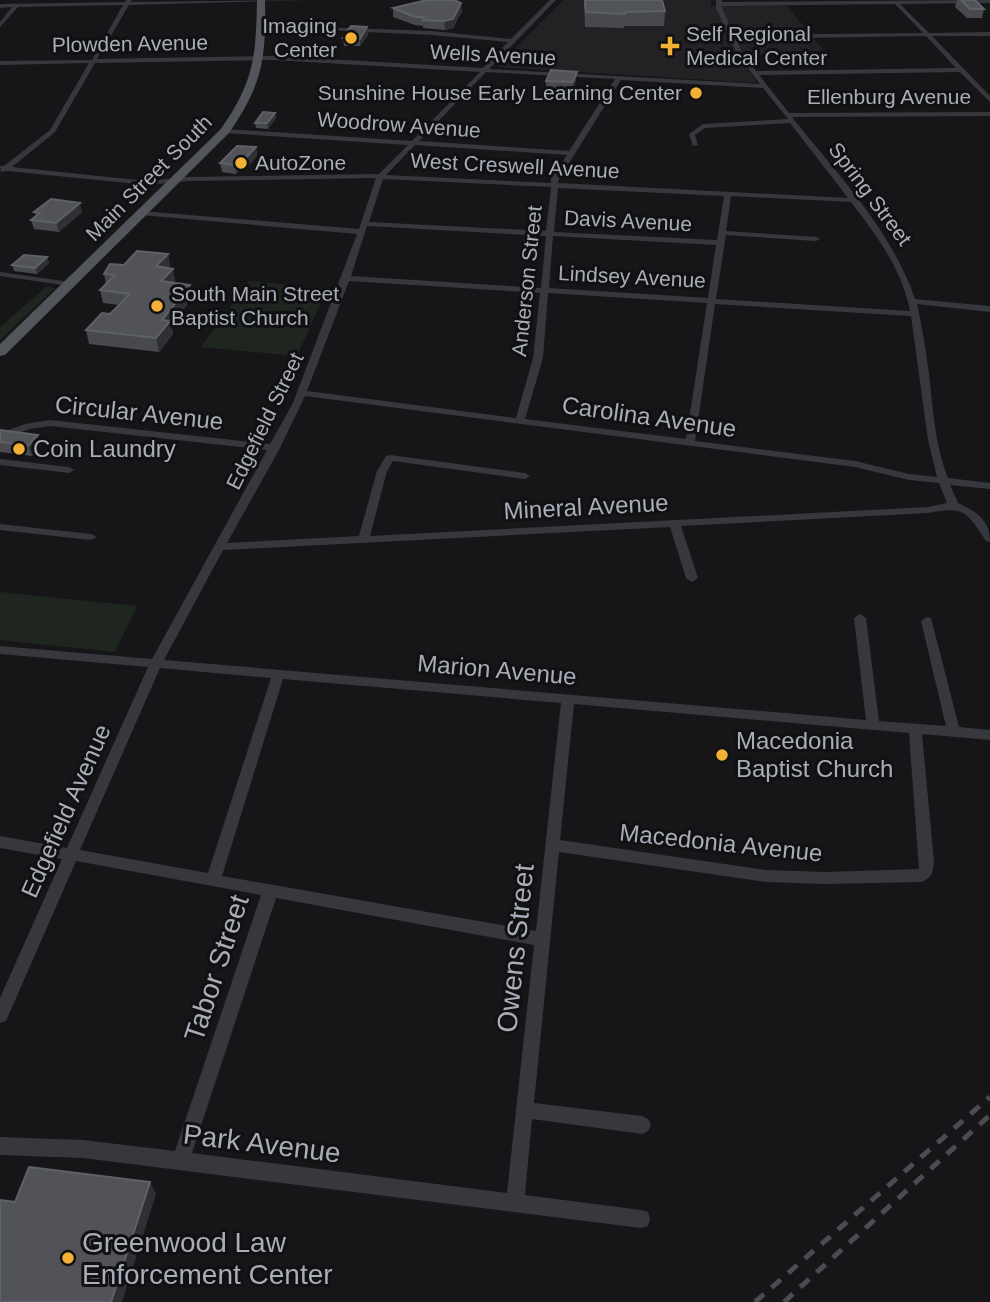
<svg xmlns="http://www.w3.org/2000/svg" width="990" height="1302" font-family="Helvetica,sans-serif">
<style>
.built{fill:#222225}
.green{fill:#1e261f}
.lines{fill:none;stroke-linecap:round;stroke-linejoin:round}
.street{fill:#37383d;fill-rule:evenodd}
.primary{fill:#53555c;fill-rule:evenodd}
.rail{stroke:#4a4c52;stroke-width:5;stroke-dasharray:12 10;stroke-linecap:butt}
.wall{fill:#47494d}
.shaded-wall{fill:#2f3033}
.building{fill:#525359;stroke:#5f6168;stroke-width:2}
.poi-dot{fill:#f2b134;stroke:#111113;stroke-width:2.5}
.labels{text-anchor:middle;stroke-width:6;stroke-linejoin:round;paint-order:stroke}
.far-poi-label{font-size:21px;fill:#a8adb8;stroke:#111113;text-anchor:start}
.far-street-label{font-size:21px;fill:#a8adb8;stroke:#111113}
.street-label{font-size:24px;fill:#a8adb8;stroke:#111113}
.poi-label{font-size:24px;fill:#a8adb8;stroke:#111113;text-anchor:start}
.near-street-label{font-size:28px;fill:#a8adb8;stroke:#111113}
.near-poi-label{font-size:28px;fill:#a8adb8;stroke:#111113;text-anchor:start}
</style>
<rect width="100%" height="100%" fill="#161618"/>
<path class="built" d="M563,0h148v6l75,-1 41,49h-89l19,29 -260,-16z"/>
<g class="green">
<path d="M249,281l78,8 -30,67 -96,-9z"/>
<path d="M47,286l8,2 -55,52v-13z"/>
<path d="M0,592l137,14 -22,46 -115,-12z"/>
</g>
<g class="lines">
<g class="street">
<path d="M126,0h6l-2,2 183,-2 -184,5 -32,54 177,-3 209,12 25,-26 -76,-7 -173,-8 3,-2 170,6 79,8 39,-39h6l-67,69 271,15 -23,-30 -21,-46v-8h6v2l268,-2v3l-90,1 29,29 61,-1v4h-58l58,60v6l-30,-30 -201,3 30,38 201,-1v4l-198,1c45,57 99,112 123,182l75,7v6l-73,-8c5,23 9,46 12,70 4,35 6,72 19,104l42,5v6l-40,-4 8,18c19,9 32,17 32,39l-4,-1c-20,-30 -21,-35 -58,-28l-247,13 17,52 -6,4 -6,-4 -16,-51 -447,23 -59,110 702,60 -12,-102 6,-4 6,4 13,103 67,5 -25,-105 6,-4 4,1 28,109 31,3v10l-68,-6 12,127c-1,11 -2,17 -13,21l-95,2 -60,-2 -207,-30 -25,251 108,13 6,3 3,6 -3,6 -6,3 -110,-15 -7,76 116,15 7,2 2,7 -2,7 -7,2 -558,-70 -83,-3v-18l83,3 92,11 86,-256 -185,-34 -70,160 -6,2v-25l62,-139 -62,-11v-12l67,12 81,-181 -148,-13v-8l152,13 115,-209 -217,-24 -20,3 -30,10v-6l25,-9 25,-4 220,24 23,-41 64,-169 -216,-19 -4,-2 4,-2 218,18 17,-51 -188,3 -41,4 -139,-14 -7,1 -1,-6h4l46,-36 39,-67 -89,2v-4l92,-1 31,-55 -105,2 -18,20v-5l12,-15 -12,1v-4l125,-2zM895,4l28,29 -189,2 -12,-27v-2zM926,36l30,32 -200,3 -13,-17 -7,-15zM274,60l206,12 -68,69 -187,-12 -3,2 3,2 183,12 -29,29 -191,3 -41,4 -135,-14 43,-35 40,-69zM486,72l129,7 -46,72 -150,-10zM621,80l142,8 25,31 -85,5 -14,10 4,12 5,-1 -3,-10 10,-7 85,-5 58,75 -290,-15 1,-4zM415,145l152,10 -16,24v4l-165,-8zM383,179l168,8 -5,44 -177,-9zM558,188l166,8 -7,44 -163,-8zM731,196l120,6c26,34 51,67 59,109l-194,-12 10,-64 90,6 4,-2 -4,-2 -90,-6zM367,226l179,10 -5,52 -190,-12zM553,236l163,9 -8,53 -159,-10zM349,281l191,12 -7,65 -17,60 -209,-27zM548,293l159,10 -21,136 -161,-20 18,-61zM715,304l196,12 17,124 9,37 -28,-3 -54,-13 -160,-20zM305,396l550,71 54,13 30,3 8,20 -19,4 -558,29 17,-65 6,-10 132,18 5,-3 -5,-3 -135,-18 -4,1 -9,15 -18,65 -132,7 53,-95zM160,668l111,10 -63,195 -128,-23zM283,679l278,24 -25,228 -314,-55zM574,704l335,29 10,136 -93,3 -60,-2 -206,-30zM276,898l258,47 -27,248 -315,-40z"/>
<path d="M0,272l70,10 4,2 -4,2 -70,-10z"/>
<path d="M0,459l69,8 5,3 -5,3 -69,-8z"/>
<path d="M0,524l91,10 6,3 -6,3 -91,-10z"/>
</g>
<path class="primary" d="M257,0h8c1,60 -2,83 -36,133l-224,222 -5,1v-12l221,-215c33,-48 35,-72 36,-129z"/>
<g class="rail">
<path d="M755,1302l235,-205"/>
<path d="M784,1302l206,-187"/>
</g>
</g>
<g class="wall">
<path d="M584,0l81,11 -1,15h-40v2l-39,-1z"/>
<path d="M957,0h18l9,9 -2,9h-15l-12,-11z"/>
<path d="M393,8l69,3 -9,17 -8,2 -22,-2v-2l-8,-1 -22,-8z"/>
<path d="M367,27l1,8 -8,11h-16l-1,-8z"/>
<path d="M576,80l-3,10 -27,-1v-8z"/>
<path d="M275,113l1,5 -8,11 -12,-1 -1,-5z"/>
<path d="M256,147l1,9 -12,14h-5l-4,4 -14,-2 -2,-9z"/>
<path d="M34,212h48l-23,20 -25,-3 -3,-9 5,-4z"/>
<path d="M168,254l2,12 -1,2 4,1 2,13 -1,1 18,15 -21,28 2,8 -14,18 -70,-8 -3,-14 24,-16 9,-9 -16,-2 -3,-13 6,-6 -2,-10z"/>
<path d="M47,257l2,6 -12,11 -23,-3 -2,-6z"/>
<path d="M0,430l41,15 -9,11 -32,-4z"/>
</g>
<g class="shaded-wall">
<path d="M461,3l1,8 -9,17 -8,2 -1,-9z"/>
<path d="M367,27l1,8 -8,11v-7z"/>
<path d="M577,72l-1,8 -3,10v-8z"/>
<path d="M275,113l1,5 -8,11 -1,-6z"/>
<path d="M256,147l1,9 -12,14 -2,-9z"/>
<path d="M239,161l1,9 -4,4 -1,-9z"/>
<path d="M80,203l2,9 -23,20 -3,-9z"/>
<path d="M168,254l2,12 -12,13 -2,-13z"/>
<path d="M47,257l2,6 -12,11 -2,-6z"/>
<path d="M173,269l2,13 -11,12 -3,-13z"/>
<path d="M190,285l2,13 -21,28 2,8 -14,18 -3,-14 6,-18z"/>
<path d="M38,435l3,10 -9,11 -4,-10z"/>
<path d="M150,1182l6,12 -34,108h-11z"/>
</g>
<g class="building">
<path d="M427,0h27l7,3 -8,16 -9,2 -21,-1 1,-3h-9l-22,-9z"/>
<path d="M585,0h77l3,11 -40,1v2l-39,-2z"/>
<path d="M961,0h14l9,9h-14z"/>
<path d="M351,26l16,1 -7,12 -17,-1z"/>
<path d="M551,70l26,2 -4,10 -27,-1z"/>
<path d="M263,112l12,1 -8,10h-12z"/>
<path d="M237,146l19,1 -13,14h-4l-4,4 -15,-2z"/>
<path d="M51,199l29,4 -24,20 -25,-3 9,-7 -6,-1z"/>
<path d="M137,251l31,3 -12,12 17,3 -12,12 29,4 -28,35 8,1 -14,17 -70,-8 16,-17 8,1 20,-20 -30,-4 15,-15 -11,-1 6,-10 14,1z"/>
<path d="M24,255l23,2 -12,11 -23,-3z"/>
<path d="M0,430l38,5 -10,11 -28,-4z"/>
<path d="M29,1167l121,15 -39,120h-111v-102l15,2z"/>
</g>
<g class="poi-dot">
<circle cx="351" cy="38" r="7"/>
<path d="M666.5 35.5h7v7h7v7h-7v7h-7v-7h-7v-7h7z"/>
<circle cx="696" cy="93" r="7"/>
<circle cx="241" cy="163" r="7"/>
<circle cx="157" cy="306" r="7"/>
<circle cx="19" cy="449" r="7"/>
<circle cx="722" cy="755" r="7"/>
<circle cx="68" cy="1258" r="7"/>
</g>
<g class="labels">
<g class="far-poi-label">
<text x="337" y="33" text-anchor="end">Imaging<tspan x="337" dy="24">Center</tspan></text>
<text x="686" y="41">Self Regional<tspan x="686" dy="24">Medical Center</tspan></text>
<text x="682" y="100" text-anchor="end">Sunshine House Early Learning Center</text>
<text x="255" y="170">AutoZone</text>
<text x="171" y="301">South Main Street<tspan x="171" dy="24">Baptist Church</tspan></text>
</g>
<g class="far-street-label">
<text transform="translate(130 44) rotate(-1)" y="7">Plowden Avenue</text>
<text transform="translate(493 55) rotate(3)" y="7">Wells Avenue</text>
<text x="889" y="104">Ellenburg Avenue</text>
<text transform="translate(399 125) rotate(4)" y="7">Woodrow Avenue</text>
<text transform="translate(515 166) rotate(3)" y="7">West Creswell Avenue</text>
<text transform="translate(149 178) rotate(-45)" y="7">Main Street South</text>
<text transform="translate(870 194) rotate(53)" y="7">Spring Street</text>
<text transform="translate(628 221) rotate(3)" y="7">Davis Avenue</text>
<text transform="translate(632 277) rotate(3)" y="7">Lindsey Avenue</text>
<text transform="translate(527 281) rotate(-84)" y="7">Anderson Street</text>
<text transform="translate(265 421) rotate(-64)" y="7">Edgefield Street</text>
</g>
<g class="street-label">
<text transform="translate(139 413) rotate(6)" y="8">Circular Avenue</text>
<text transform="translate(649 417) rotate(8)" y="8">Carolina Avenue</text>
<text transform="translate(586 507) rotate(-3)" y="8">Mineral Avenue</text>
<text transform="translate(497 670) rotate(5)" y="8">Marion Avenue</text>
<text transform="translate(66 811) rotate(-66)" y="8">Edgefield Avenue</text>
<text transform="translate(721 843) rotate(6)" y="8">Macedonia Avenue</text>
</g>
<g class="poi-label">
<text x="33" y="457">Coin Laundry</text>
<text x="736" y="749">Macedonia<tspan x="736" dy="28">Baptist Church</tspan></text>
</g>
<g class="near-street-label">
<text transform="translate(515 948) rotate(-84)" y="10">Owens Street</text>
<text transform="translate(216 968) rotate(-72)" y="10">Tabor Street</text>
<text transform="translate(262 1143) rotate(7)" y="10">Park Avenue</text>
</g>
<g class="near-poi-label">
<text x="82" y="1252">Greenwood Law<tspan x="82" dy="32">Enforcement Center</tspan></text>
</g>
</g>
</svg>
